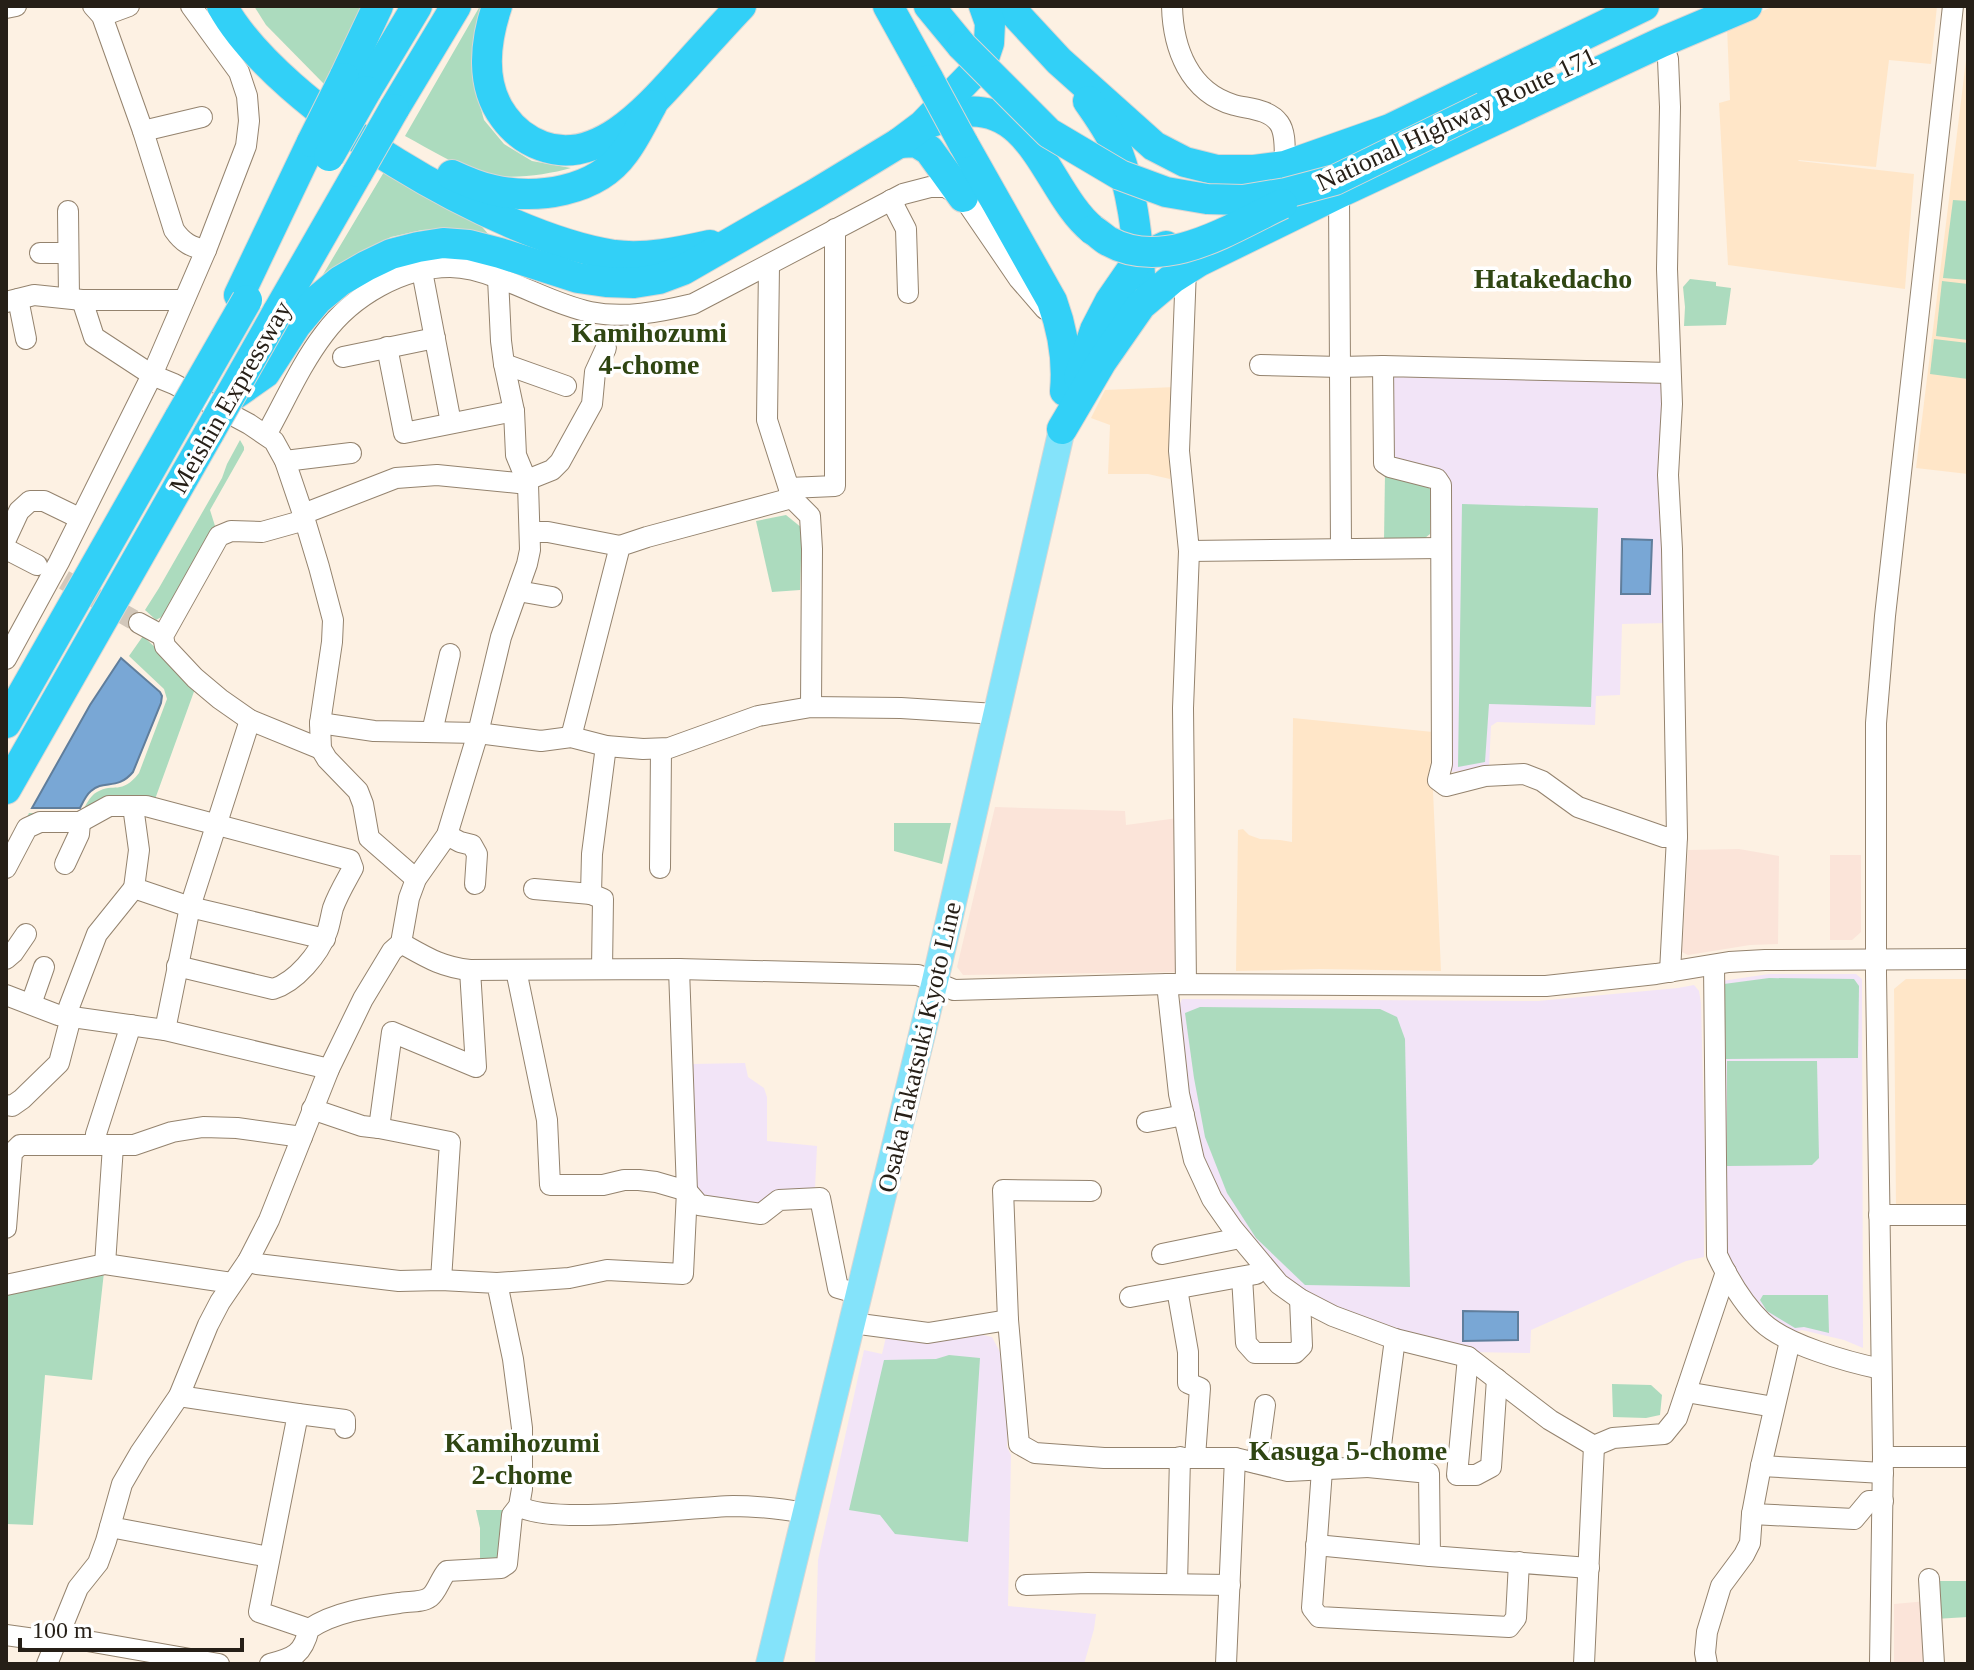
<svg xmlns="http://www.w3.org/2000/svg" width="1974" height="1670" font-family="'Times New Roman',serif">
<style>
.commercial{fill:#fbe4d9}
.built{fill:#ffe6c8}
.education{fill:#f2e4f7}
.green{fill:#acdbbe}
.water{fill:#79a7d5;stroke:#607e9c;stroke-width:2}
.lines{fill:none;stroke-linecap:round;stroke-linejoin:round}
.minor-tunnel{stroke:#d2c7ba;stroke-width:20;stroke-dasharray:20 10;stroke-linecap:butt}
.minor-casing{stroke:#94836e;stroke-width:22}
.major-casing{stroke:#d8d7d5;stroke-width:28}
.highway-casing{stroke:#d8d7d5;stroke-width:32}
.minor{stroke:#fff;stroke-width:20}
.major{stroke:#84e3fa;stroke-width:26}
.highway{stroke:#32d0f7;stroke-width:30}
.highway-bridge-casing{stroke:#d8d7d5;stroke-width:32;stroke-linecap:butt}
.highway-bridge{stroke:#32d0f7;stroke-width:30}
.labels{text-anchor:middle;stroke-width:7;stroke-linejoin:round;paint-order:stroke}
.street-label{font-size:26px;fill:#261f17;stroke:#fff}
.neighbourhood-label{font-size:28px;font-weight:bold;fill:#2f4512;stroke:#fff}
</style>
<rect width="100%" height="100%" fill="#fdf1e3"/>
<g class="commercial">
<path d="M995,807l130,4 1,14 52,-7 3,154 -218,3 -6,-8z"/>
<path d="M1739,849l40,7 -1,88 -28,1 -62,10 -6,-3 6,-102z"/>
<path d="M1830,855h31v77l-9,8h-22z"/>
<path d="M1927,1601l3,63h-36v-60z"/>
</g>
<g class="built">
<path d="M1774,6h163l-6,58 -42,-4 -13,107 -78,-7 1,1 115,13 -9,115 -177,-24 -9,-162 11,-3 -3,-73z"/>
<path d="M1968,44v430l-52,-6z"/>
<path d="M1175,387l-5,92 -22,-5h-40l2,-49 -19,-7 14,-28z"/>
<path d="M1293,718l140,14 6,22 -6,37 8,180 -122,-2 -83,2 2,-141 5,-1 6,6 11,4 20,1 12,2z"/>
<path d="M1906,979h62v231l-72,-4 -2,-217z"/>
</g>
<g class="education">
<path d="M1389,375l271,2 6,9v237l-44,1 -2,71 -24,1 -1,29 -98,-3 -6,4 -2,41 -37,5 -8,-290 -54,-23z"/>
<path d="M1769,974h87l6,5 1,369 -19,-8 -42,-10 -8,2 -29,-18 -15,-14 -23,-47 -5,-272z"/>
<path d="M1694,985l5,6 2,12 4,160 -1,94 -18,4 -155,69 -1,23 -61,-1 -142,-44 -34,-21 -74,-90 -20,-44 -12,-60 -9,-84 4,-10 356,2 140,-13z"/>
<path d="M745,1063l3,14 16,11 3,9v44l50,5 -2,42 -6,5 -51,15 -61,-13 -4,-131z"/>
<path d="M973,1333l19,4 9,17 7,63 -1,30 4,8 -3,151 88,8 -2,15 -10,35h-269l3,-104 46,-210 18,4 4,-17 37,6z"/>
</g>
<g class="green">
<path d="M254,6h111l-39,80 -60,-61z"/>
<path d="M480,6h9l-15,47v31l10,36 20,24 28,17 39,7c-25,7 -61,12 -87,6 -28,-8 -53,-24 -79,-38z"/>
<path d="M384,172l94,50 11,13 -35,-7 -32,2 -31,7 -42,21 -31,25z"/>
<path d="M1953,200l15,1v79l-25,-2z"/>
<path d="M1690,279l26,3v4l15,2 -5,37 -42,1 1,-19 -2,-20z"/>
<path d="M1942,281l26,3v56l-32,-4z"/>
<path d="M1934,339l34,4v36l-38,-5z"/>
<path d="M240,440l4,7v3l-34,60 5,16 -50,89 -9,5 -11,-10 14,-22 63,-110 5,-14z"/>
<path d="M1385,474l39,9 7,7 -1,44 -10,8 -36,-1z"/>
<path d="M1462,504l136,4 -7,199 -102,-3 -4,58 -27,5z"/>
<path d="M786,515l16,13 -2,62 -28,2 -16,-71z"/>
<path d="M143,636l53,50 -42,116 -74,15h-53l2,-4h51c6,-6 9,-17 17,-21 17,-10 24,4 42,-19l28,-74 -3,-10 -35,-33z"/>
<path d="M894,823h57l-9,41 -48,-13z"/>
<path d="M1769,978l85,1 5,7 -1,72 -132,1 -2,-75z"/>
<path d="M1200,1007l180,2 17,8 8,22 5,248 -105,-2 -49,-47 -29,-45 -22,-56 -11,-59 -9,-65z"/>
<path d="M1727,1061h90l2,97 -7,7 -85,1z"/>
<path d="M104,1272l-12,108 -47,-5 -12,150 -27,-1v-231z"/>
<path d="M1763,1295h65l1,38 -25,-6 -9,1 -28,-17 -7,-11z"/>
<path d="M949,1355l31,3 -12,184 -73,-8 -15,-19 -31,-5 35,-150 52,-1z"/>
<path d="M1612,1384l39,1 11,10 -2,20 -14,3 -33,-1z"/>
<path d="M476,1510h33l-6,49 -23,6v-37z"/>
<path d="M1933,1581h35v36l-33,2z"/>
</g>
<g class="water">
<path d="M1622,539l30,1 -2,54h-29z"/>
<path d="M121,658l39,34 2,4 -1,7 -28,69c-16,19 -29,7 -42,19 -5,4 -8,11 -11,17h-48l58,-103z"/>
<path d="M1463,1311l55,1v28l-55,1z"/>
</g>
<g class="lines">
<path class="minor-tunnel" d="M38,565l101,58"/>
<g class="minor-casing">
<g id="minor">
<path d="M93,6l9,10 41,115 31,99c9,13 17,17 32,20"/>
<path d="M1172,6c1,42 17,86 62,99 15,4 35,4 45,18 8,11 5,30 6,43"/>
<path d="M6,8l10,-2"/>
<path d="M102,16l27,-10"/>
<path d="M1662,42l6,17 2,48 -3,162 5,135 -4,71 4,74 5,288 -7,135"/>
<path d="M143,131l59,-14"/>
<path d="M1339,193l2,356"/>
<path d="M891,200l15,29 2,64"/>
<path d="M68,211l1,87"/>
<path d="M40,253h27"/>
<path d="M769,265l-2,155 25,78 18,18 2,33 -1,158"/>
<path d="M1186,269l-7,182 10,100 252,-3"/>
<path d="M422,271l29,152"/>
<path d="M18,299l8,40"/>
<path d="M82,300l12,37 58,38 22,9 75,40 25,17 11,20 18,53 16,53 14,53 -1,22 -12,81 1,26 6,10 31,32 5,13 6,34 47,41"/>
<path d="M6,302l28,-7 48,5h102"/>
<path d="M387,347l17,86 110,-22"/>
<path d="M343,357l92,-19"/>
<path d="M504,364l62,22"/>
<path d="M1260,365l80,2 43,-1"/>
<path d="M1670,373l-287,-7 1,97 6,4 47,12 4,6 1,279 -4,16 8,6 39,-10 39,-2 18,7 36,26 86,30h13"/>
<path d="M266,435c19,-34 35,-71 58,-101 28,-38 78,-67 126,-67 16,0 33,5 48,11 30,10 59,27 92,34 34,7 69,0 103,-8l210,-110 27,-7h15l18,10 56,82 26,30"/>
<path d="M285,461l66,-8"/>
<path d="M527,480l25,-10 8,-8 32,-58 3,-32 11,-24"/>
<path d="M789,488l46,-2v-257"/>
<path d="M303,514l93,-36 41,-3 91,9"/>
<path d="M305,520l-43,12 -31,-1 -12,5 -56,100 2,10 30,32 25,21 30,21 71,29"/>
<path d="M531,532h17l72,14"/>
<path d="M6,539l13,-28 11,-10h14l35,17"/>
<path d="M6,549l31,16"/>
<path d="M518,591l34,6"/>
<path d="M139,623l24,13"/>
<path d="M6,659l53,-97 93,-187 54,-125 40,-104 3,-25 -2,-25 -8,-24 -48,-66"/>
<path d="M320,723l54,8 104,2 63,8 30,-4 35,9 37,3 26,-1 89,-32 53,-9 90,1 95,6"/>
<path d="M432,732l18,-78"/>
<path d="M571,737l49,-191 27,-9 145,-39"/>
<path d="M133,806l6,44 -5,38 56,19 135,32"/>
<path d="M447,835l13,7 12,3 5,9 -2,30"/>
<path d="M65,864l14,-30 1,-12"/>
<path d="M6,868l21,-40 13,-6h40l29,-16h37l204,54 3,8c-7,13 -15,26 -20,40 -2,7 -3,16 -6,24 -8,22 -31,50 -54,57l-96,-23"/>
<path d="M660,868l1,-119"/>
<path d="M534,889l57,5"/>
<path d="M401,943c25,14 40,24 69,27l209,-1 239,6 36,15 213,-6 379,2 110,-12 73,-12 36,-2 203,-1"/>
<path d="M6,959l7,-6 13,-19"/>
<path d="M1714,965l3,290c11,23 26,49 45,67 24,23 86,40 119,47"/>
<path d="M602,969l1,-70 -12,-5 1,-40 14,-108"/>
<path d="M516,970l31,150 3,65h53l21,-5h15l17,2 31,9 -8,-222"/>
<path d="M1167,984l12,110 15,66 18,39 21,30 46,55 21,15 33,17 62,23 73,18 82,63 44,26"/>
<path d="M1186,984l-3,-276 6,-157"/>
<path d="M6,995l52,20 107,15 164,39"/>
<path d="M31,1004l13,-37"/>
<path d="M165,1030l25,-123 60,-187"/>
<path d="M6,1105l6,1 10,-7 37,-36 12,-46 -2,-10 28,-73 37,-46"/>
<path d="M312,1109l50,17 17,2 71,14 -9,138"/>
<path d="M1147,1122l37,-7"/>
<path d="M379,1128l13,-96 84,35 -6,-97"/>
<path d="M95,1145l1,-11 35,-109"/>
<path d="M687,1191l12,14 62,9 18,-14 41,-2 18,90 21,6"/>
<path d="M1091,1191l-88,-1 5,130 11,124 16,9 69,5h131l53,13 80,-4 11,-7 16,-121"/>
<path d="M1879,1215h89"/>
<path d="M6,1228l6,-75 8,-8h114l38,-13 31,-5 34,1 65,9"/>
<path d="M1162,1254l78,-16"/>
<path d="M248,1261l9,3 142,17 42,-1 56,3 16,76 9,69v61l-3,17 -7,9 -5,49 -6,4 -54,3c-7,8 -10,21 -17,26 -8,6 -22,4 -31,6 -30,4 -65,9 -90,26 -6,25 -15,29 -39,35"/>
<path d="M105,1264l8,-118"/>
<path d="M1242,1277l4,66 9,10h40l7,-7 -2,-47"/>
<path d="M497,1283l72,-5 38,-8 76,4 4,-83"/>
<path d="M6,1285l99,-21 127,19"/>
<path d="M1177,1289l11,63v31l12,5 -5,69"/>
<path d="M1130,1297l126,-23"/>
<path d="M852,1323l76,10 80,-13"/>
<path d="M1468,1357l-11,118h19l15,-8 6,-88"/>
<path d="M1686,1392l88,15"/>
<path d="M179,1396l119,18 -39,198 50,17"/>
<path d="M298,1414l47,6v8"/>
<path d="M1594,1446l19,-8 51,-4 13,-16 49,-146"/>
<path d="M1883,1457h85"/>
<path d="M1257,1463l8,-58"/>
<path d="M1761,1466l122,7"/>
<path d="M1368,1467l61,6 1,83 159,12"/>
<path d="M1322,1470l-10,138 7,9 190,10 7,-9 3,-56"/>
<path d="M519,1506c31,20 170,1 214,0 25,0 49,3 73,7"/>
<path d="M1752,1514l102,5 15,-18h14"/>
<path d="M110,1527l159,30"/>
<path d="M1316,1545l114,11"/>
<path d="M1929,1579l5,85"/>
<path d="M1177,1584l3,-127"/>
<path d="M1026,1585l62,-2 142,2"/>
<path d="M6,1635l50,7 20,-3 143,25"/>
<path d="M47,1664l31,-76 20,-25 8,-22 16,-57 18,-31 39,-57 29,-71 12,-23 28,-41 21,-41 60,-151 34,-70 29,-48 9,-8 8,-45 7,-19 31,-44 31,-102 23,-96 26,-73 3,-14 -2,-66 -12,-29 -2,-44 -10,-47 -3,-23 -3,-63"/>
<path d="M1226,1664l9,-206"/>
<path d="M1584,1664l10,-218"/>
<path d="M1707,1664l-2,-11 2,-21 14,-46 23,-31 6,-12 2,-29 9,-48 29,-125"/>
<path d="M1880,1664l3,-207 -7,-483v-251l9,-107 68,-610"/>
</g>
</g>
<g class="major-casing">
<path id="major" d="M769,1664l166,-683 127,-552"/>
</g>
<g class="highway-casing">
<g id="highway">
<path d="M222,6c57,103 277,232 392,249 32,4 65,-3 96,-10"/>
<path d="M497,6c-12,36 -17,79 7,111 10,14 22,23 38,29 58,22 111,-44 145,-81 18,-20 36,-40 54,-59"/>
<path d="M888,6l41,74"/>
<path d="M929,6l33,40"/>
<path d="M1008,6l51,55 95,85 31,16 32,8h37l31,-4 105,-37 254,-123"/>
<path d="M344,78l34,-72"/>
<path d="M366,91l51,-85"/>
<path d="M1088,101c11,16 23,32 29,49 15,40 20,83 23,125"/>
<path d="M394,109l62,-103"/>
<path d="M928,123c11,-3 24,-9 36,-11 71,-8 85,83 129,118"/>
<path d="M899,143l17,-1 13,8 34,47"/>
<path d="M963,143l89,158c11,30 16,58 13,90"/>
<path d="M452,175c13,6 27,12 41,15 43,10 103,2 131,-37 11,-14 19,-32 28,-48"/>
<path d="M239,295l73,-153"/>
<path d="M277,313l81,-141"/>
<path d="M1079,377l16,-47 15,-29 29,-42 27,-13"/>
<path d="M228,399l37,-26 31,-48 21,-25 23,-19 26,-15 25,-12 27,-7 25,-4 26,2 31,8 78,25 28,4 28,1 25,-4 24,-9 132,-76 84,-51 24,-18 59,-61 7,-21 1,-20 -6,-17"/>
<path d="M1062,429l40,-68 39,-56 32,-27 25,-16 141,-69 323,-151 85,-36"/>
<path d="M6,723l174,-306"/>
<path d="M6,789l203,-356"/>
</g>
</g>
<use href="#minor" class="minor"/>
<use href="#major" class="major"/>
<use href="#highway" class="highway"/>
<g class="highway-bridge-casing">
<g id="highway-bridge">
<path d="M962,46l87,87 71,42 46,17 41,7 36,1 43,-7 49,-13 149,-73"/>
<path d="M929,80l34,63"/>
<path d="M312,142l32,-64"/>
<path d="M329,156l37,-65"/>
<path d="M358,172l36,-63"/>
<path d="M1093,230c5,3 10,8 15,11 57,32 123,-13 174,-37"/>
<path d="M180,417l67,-117"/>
<path d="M209,433l68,-120"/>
</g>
</g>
<use href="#highway-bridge" class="highway-bridge"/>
</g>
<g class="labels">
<g class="street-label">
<text transform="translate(1456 119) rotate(-25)" y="9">National Highway Route 171</text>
<text transform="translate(230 397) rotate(-60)" y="9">Meishin Expressway</text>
<text transform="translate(919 1047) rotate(-77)" y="9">Osaka Takatsuki Kyoto Line</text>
</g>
<g class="neighbourhood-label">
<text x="1553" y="288">Hatakedacho</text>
<text x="649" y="342">Kamihozumi<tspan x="649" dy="32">4-chome</tspan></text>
<text x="522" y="1452">Kamihozumi<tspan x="522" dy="32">2-chome</tspan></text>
<text x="1348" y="1460">Kasuga 5-chome</text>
</g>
</g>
<rect width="1974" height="1670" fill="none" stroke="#261f17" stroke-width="16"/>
<path d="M20 1638v12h222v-12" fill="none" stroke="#261f17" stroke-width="4"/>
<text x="32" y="1638" font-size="24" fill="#261f17" stroke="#ffffff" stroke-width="6" paint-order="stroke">100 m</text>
</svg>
